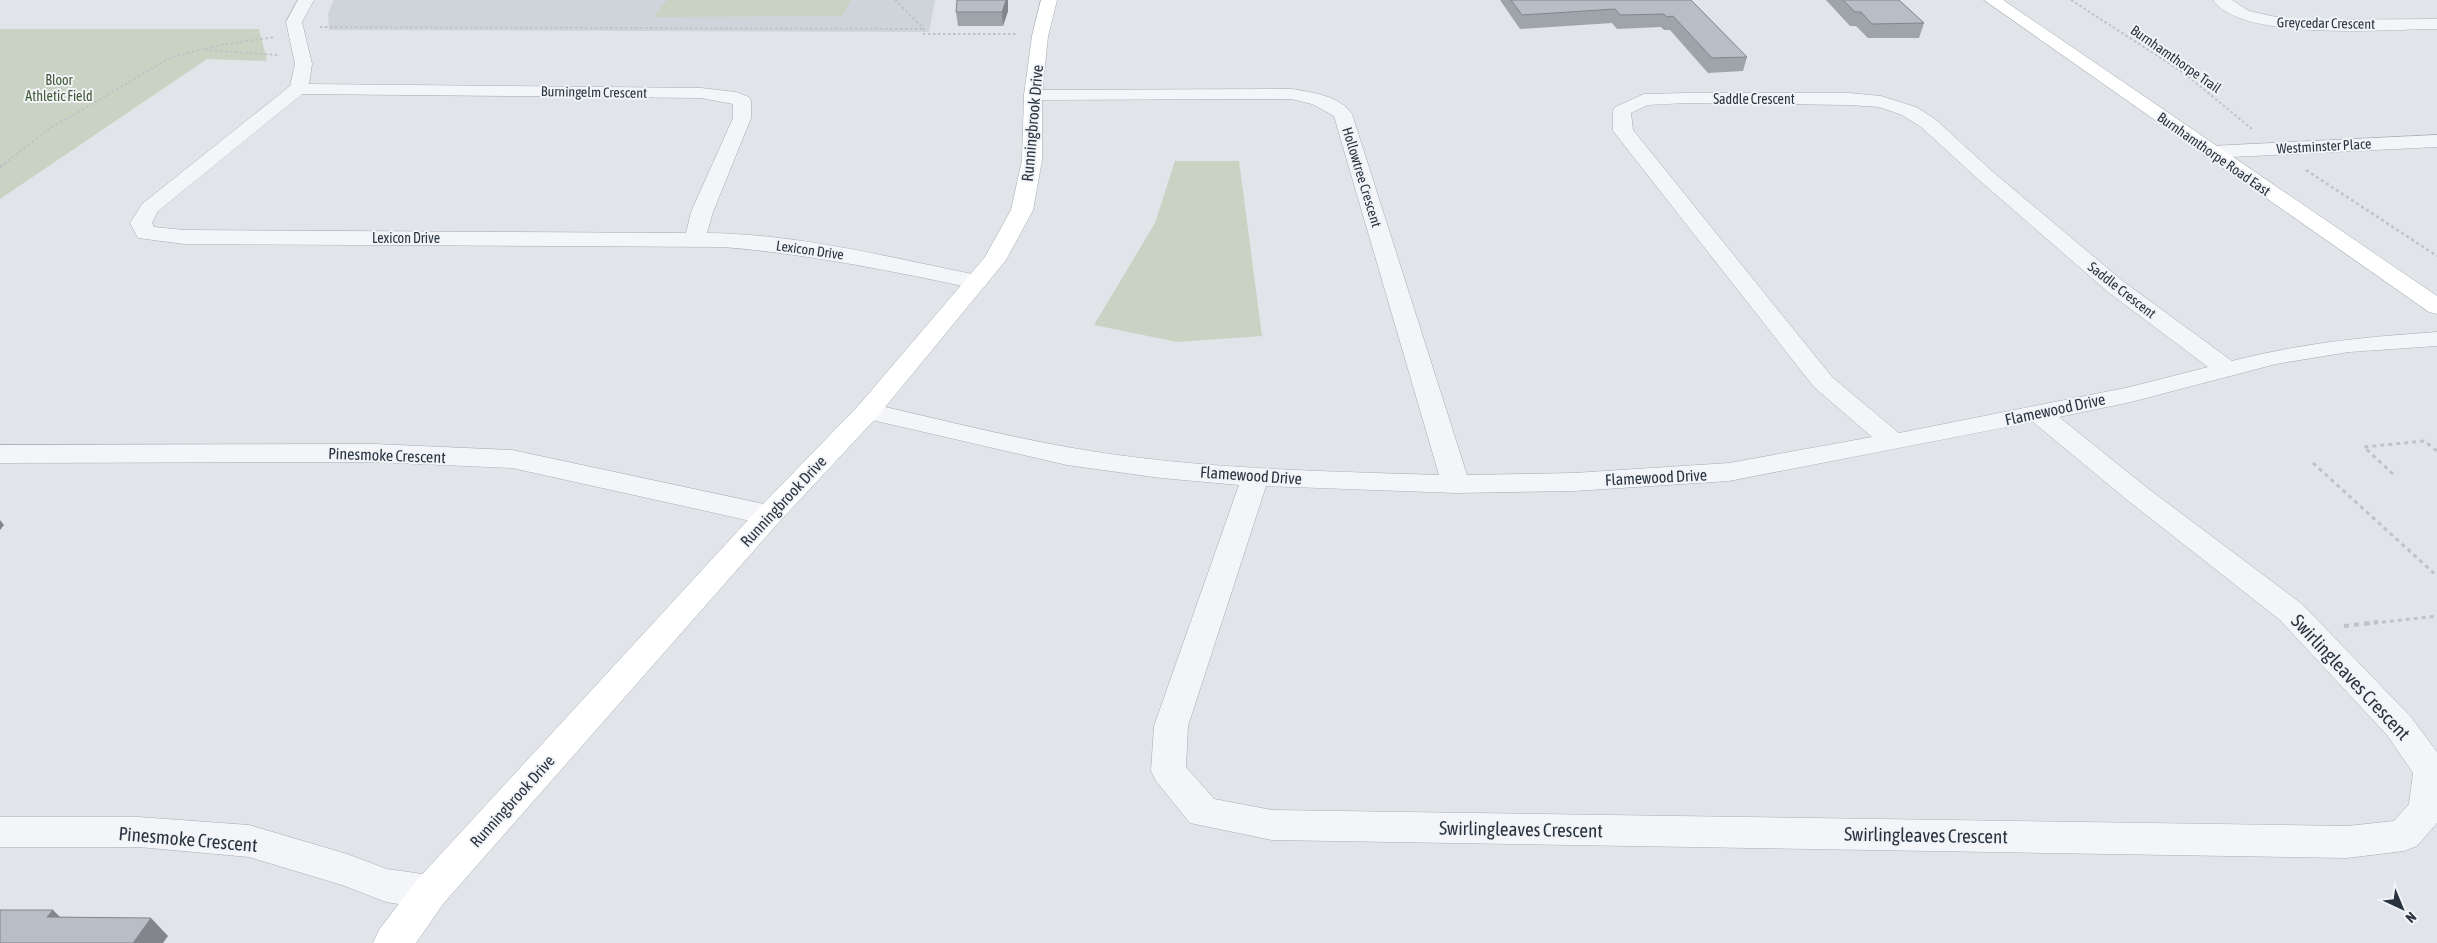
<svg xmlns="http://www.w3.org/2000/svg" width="2437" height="943" font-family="'Asap Condensed',sans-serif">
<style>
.built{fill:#cfd4db}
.green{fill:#c8d3c3}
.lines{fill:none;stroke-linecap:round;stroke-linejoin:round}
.street-casing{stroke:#a6acb3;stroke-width:1}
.secondary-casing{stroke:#a6acb3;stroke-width:1}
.path-far3{stroke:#bfc3c8;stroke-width:2;stroke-dasharray:2.5 2.5;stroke-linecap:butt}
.path-far2{stroke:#bfc3c8;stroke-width:2.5;stroke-dasharray:3 3;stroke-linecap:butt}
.path-far1{stroke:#bfc3c8;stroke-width:3;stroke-dasharray:4 4;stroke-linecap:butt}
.path{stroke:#bfc3c8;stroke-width:4;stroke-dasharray:5 5;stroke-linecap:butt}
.street{fill:#f4f5f8;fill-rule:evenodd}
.secondary{fill:#fff;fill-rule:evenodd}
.wall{fill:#9fa3aa}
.shaded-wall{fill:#82858b}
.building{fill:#b9bec6;stroke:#82858b}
.labels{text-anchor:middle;stroke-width:4;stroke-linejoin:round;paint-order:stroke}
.far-street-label{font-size:14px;fill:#2a3340;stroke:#f1f4f7}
.far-park-label{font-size:14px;fill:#415b38;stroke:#f1f4f7}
.street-label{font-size:16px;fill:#2a3340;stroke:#f1f4f7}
.near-street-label{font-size:19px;fill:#2a3340;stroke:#f1f4f7}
</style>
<rect width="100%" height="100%" fill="#e1e5e9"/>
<path class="built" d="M334,0h601l-6,32 -600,-2 -1,-17z"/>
<g class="green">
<path d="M667,0h184l-9,16 -189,1z"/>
<path d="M0,29h259l8,32 -60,-2 -207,140z"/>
<path d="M1175,161h64l23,175 -85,6 -83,-17 61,-102z"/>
</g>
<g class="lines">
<g class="street-casing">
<g id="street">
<path d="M298,0h16l-12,22 10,42 -3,20 392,4 35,4 13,5 2,4v17l-38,94 -6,21c91,1 181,24 270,42l8,2 3,5 -3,5 -8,2c-85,-18 -168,-35 -254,-42l-539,-3 -46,-6 -8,-15 12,-19 148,-118 5,-22 -9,-42zM302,94l399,4 32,6v14l-42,94 -5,21 -502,-3 -30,-3 -2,-4 6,-12z"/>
<path d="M2213,0h19l17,11 41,9 147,-1v10c-49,0 -195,13 -224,-29z"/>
<path d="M1291,89c21,3 49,7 61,25l115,361 107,-2 155,-10 143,-26 -58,-50 -201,-256v-20l2,-4 29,-13 43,-1h162l32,3 35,11 19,12 58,53 131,110 108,79c70,-18 133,-24 205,-29v14l-88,6 -73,12 -145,38 -72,15 87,70 156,117 109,113 26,35v71l-20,23 -13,5 -57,7 -1075,-18 -82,-17 -34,-42 -5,-10 3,-45 85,-241 -78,-7 -94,-13 -208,-48 -4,-6 4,-6 9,-2c66,15 132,32 199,44 122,22 248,24 372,28l-105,-359 -22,-12 -21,-5 -258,1 -6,-1 -3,-4 3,-4 6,-1zM1687,103l162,2 30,2 23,8 19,12 58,53 129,112 100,75 -78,20 -231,46 -67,-56 -199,-247 -2,-17 17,-8zM2033,422l93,77 154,121 107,115 26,38 -4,31 -15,17 -47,5 -1075,-16 -58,-11 -28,-32 2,-41 78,-240 190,7 118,-2 155,-10z"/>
<path d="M2437,135v12l-226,11 -7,-2 -3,-4 3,-4 7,-2z"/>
<path d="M375,444l137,6 257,55 10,3 4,7 -4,7 -10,3 -257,-57 -137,-6 -375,1v-18z"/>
<path d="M0,817h139l110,8 98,29 40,15 43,6 13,5 6,12 -6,12 -13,5 -44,-7 -44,-17 -93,-28 -110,-10h-139z"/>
</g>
</g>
<g class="secondary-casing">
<g id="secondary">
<path d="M1041,0h16l-9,36 -6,59v65l-9,50 -27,50 -129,157 -98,105 -336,382 -27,39h-43l6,-13 38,-50 342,-372 100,-103 126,-148 26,-47 11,-50 2,-65 8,-59z"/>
<path d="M1984,0h19l434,296v18l-8,-2z"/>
</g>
</g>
<g class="path-far3">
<path d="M895,0l29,29v5h93"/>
<path d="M2071,0l113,73 68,56"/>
<path d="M320,27l604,2"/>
<path d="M205,50l73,5"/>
<path d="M4,164l45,-35 123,-72 48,-12 54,-8"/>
</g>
<g class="path-far2">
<path d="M0,167l6,-4"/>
<path d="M2306,170l131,86"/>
</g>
<g class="path-far1">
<path d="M2313,463l124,113"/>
<path d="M2393,474l-29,-27 60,-6 13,10"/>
<path d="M2366,624l71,-8"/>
</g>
<path class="path" d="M2344,626l34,-4"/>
<use href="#street" class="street"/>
<use href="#secondary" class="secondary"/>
</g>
<g class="wall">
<path d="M1500,0h191l56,57 -4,14 -35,2 -38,-43h-6l-3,-3 -44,2 -5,-6 -92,6z"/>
<path d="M1826,0h73l25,23 -5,15h-51l-12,-12h-6z"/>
<path d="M1008,11l-5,15h-45l-2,-14z"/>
</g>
<g class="shaded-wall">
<path d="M1006,0h2v11l-5,15 -1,-14z"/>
<path d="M0,520l4,5 -4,5z"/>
<path d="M53,910l18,18 -24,-11z"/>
<path d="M151,918l17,18 -5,7h-30z"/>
</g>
<g class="building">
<path d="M957,0h49l-4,12h-46z"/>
<path d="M1511,0h180l56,57 -35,1 -39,-42 -6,1 -3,-3 -44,1 -5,-6 -93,6z"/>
<path d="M1843,0h56l25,23 -52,1 -11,-12h-6z"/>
<path d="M0,910h53l-6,7 104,1 -18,25h-133z"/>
</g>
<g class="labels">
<g class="far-street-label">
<text transform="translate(2326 23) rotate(1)" y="5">Greycedar Crescent</text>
<text transform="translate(2176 59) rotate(35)" y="5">Burnhamthorpe Trail</text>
<text transform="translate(594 92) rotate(1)" y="5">Burningelm Crescent</text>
<text x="1754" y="104">Saddle Crescent</text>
<text transform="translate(2324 146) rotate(-3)" y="5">Westminster Place</text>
<text transform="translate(2214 154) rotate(35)" y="5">Burnhamthorpe Road East</text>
<text transform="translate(1362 177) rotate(73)" y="5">Hollowtree Crescent</text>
<text x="406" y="243">Lexicon Drive</text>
<text transform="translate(810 250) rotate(8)" y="5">Lexicon Drive</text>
<text transform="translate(2122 290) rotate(38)" y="5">Saddle Crescent</text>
</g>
<g class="far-park-label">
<text x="59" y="85">Bloor<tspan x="59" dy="16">Athletic Field</tspan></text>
</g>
<g class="street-label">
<text transform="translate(1032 123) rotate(-85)" y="6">Runningbrook Drive</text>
<text transform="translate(2055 409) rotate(-12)" y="6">Flamewood Drive</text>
<text transform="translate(387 455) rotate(2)" y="6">Pinesmoke Crescent</text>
<text transform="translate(1251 475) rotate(4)" y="6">Flamewood Drive</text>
<text transform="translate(1656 477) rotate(-3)" y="6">Flamewood Drive</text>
<text transform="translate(783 501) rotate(-47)" y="6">Runningbrook Drive</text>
<text transform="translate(512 801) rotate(-48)" y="6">Runningbrook Drive</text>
</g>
<g class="near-street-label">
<text transform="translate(2351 677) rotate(47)" y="7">Swirlingleaves Crescent</text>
<text transform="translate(1521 829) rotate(1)" y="7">Swirlingleaves Crescent</text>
<text transform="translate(1926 835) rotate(1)" y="7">Swirlingleaves Crescent</text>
<text transform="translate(188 839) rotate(5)" y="7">Pinesmoke Crescent</text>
</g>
</g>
<g transform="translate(2402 908) rotate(136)" stroke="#f1f4f7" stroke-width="4" paint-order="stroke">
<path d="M0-4L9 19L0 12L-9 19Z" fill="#2a3340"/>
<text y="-8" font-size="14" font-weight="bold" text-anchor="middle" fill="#2a3340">N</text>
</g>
</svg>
